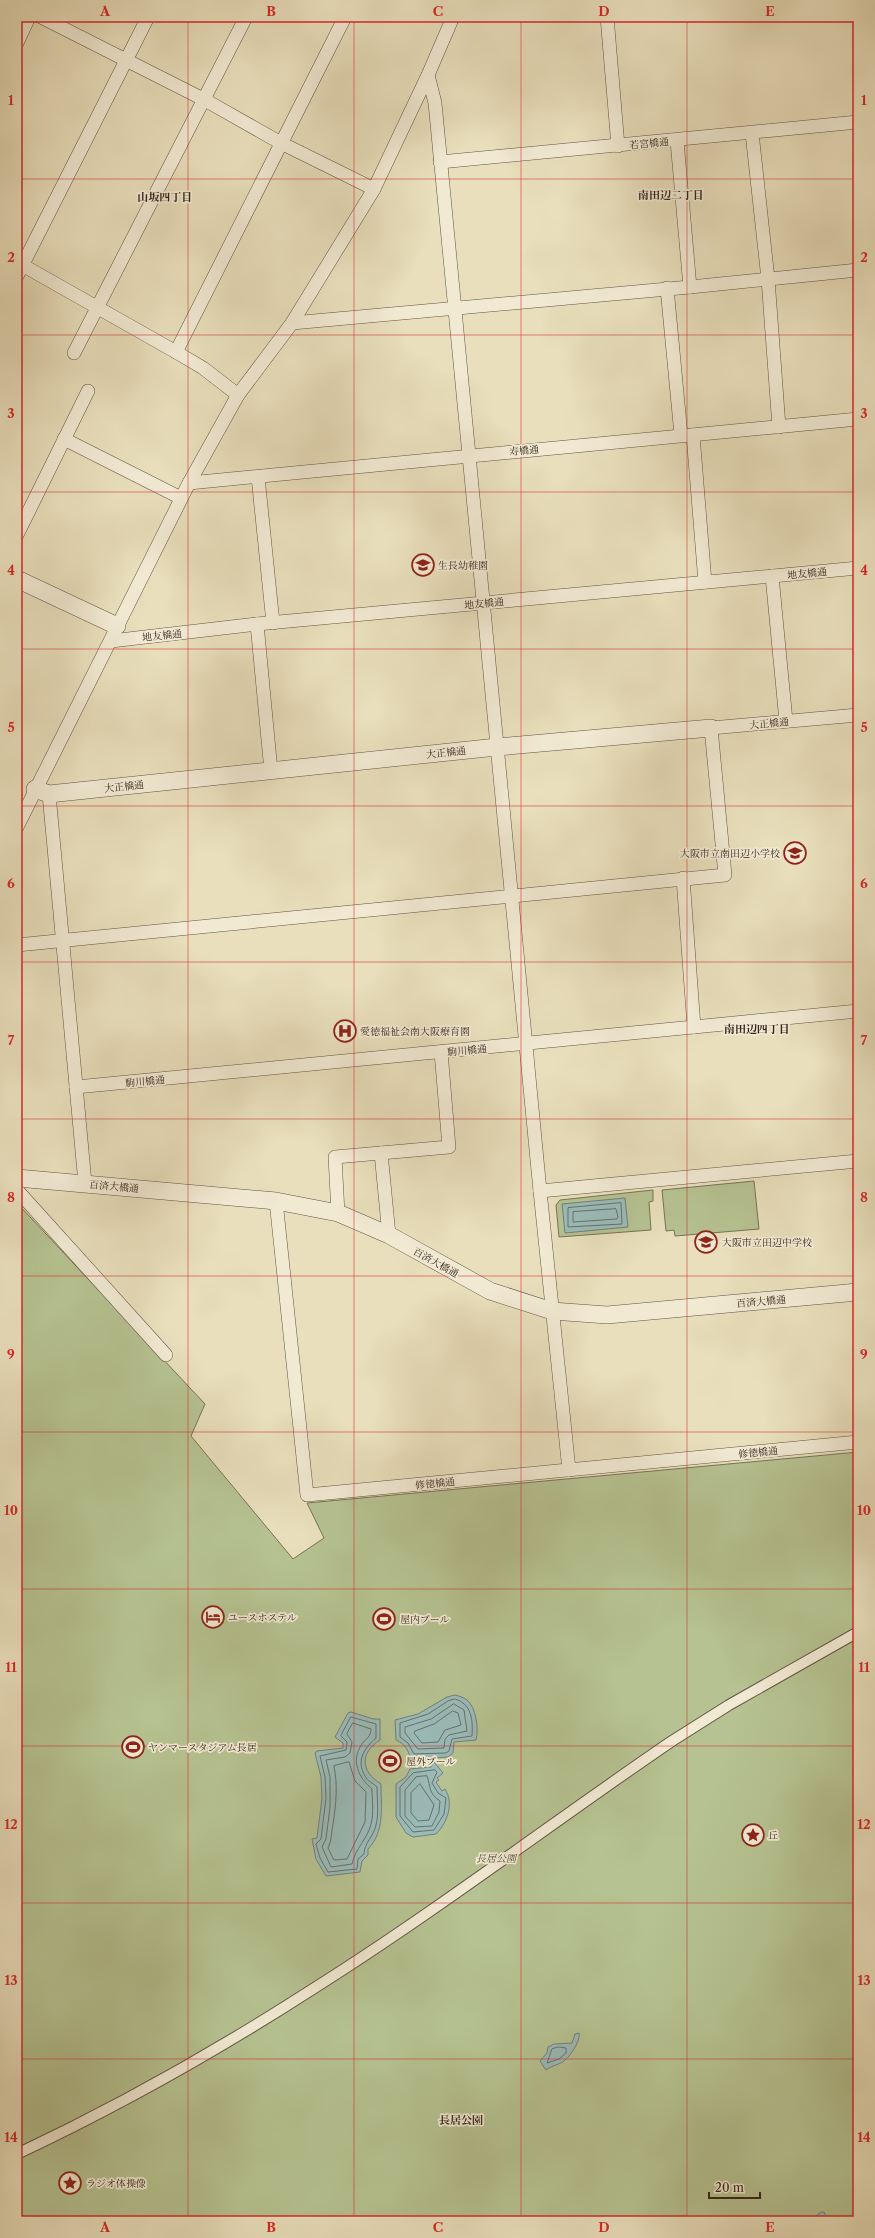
<svg xmlns="http://www.w3.org/2000/svg" width="875" height="2238" font-family="'Libre Caslon Text','Noto Serif JP',serif">
<style>
.green{fill:#b6c291;stroke:#767356}
.water{fill:#9abbb8;stroke:#727f7a}
.lines{fill:none;stroke-linecap:round;stroke-linejoin:round}
.shore{stroke:#68706a;stroke-width:1}
.pedestrian-casing{stroke:#645344;stroke-width:12}
.minor-casing{stroke:#645344;stroke-width:14}
.tertiary-casing{stroke:#645344;stroke-width:18}
.pedestrian{stroke:#f1ead3;stroke-width:10}
.minor{stroke:#f1ead3;stroke-width:13}
.tertiary{stroke:#f1ead3;stroke-width:17}
.grid{fill:none;stroke:#d62828;stroke-width:1;stroke-opacity:0.55}
.labels{text-anchor:middle;stroke-width:3.5;stroke-linejoin:round;paint-order:stroke}
.street-label{font-size:10px;fill:#37241c;stroke:#f1ead3}
.poi-label{font-size:10px;fill:#37241c;stroke:#f1ead3;text-anchor:start}
.park-label{font-size:10px;font-style:italic;fill:#574c39;stroke:#f1ead3}
.neighbourhood-label{font-size:11px;font-weight:bold;fill:#37241c;stroke:#f1ead3}
.neatline{fill:none;stroke:#d62828;stroke-width:1.5}
.grid-label{font-size:13px;text-anchor:middle;font-weight:bold;fill:#d62828}
</style>
<rect width="100%" height="100%" fill="#e9dfbc"/>
<filter id="stains"><feTurbulence type="fractalNoise" baseFrequency=".005" numOctaves="4"/><feColorMatrix values="0 0 0 0 .2 0 0 0 0 .09 0 0 0 0 .02 0 0 0 .5 -.17"/></filter>
<radialGradient id="worn" r=".72"><stop offset=".6" stop-color="#630" stop-opacity="0"/><stop offset="1" stop-color="#630" stop-opacity=".3"/></radialGradient>
<g class="green">
<path d="M754,1181l5,48 -84,7 -1,-6 -8,1 -4,-41z"/>
<path d="M653,1190v11l-4,1 2,28 -92,7 -3,-32 4,-5z"/>
<path d="M17,1203l188,201 -14,32 102,123 31,-21 -17,-35 551,-51v769h-841z"/>
</g>
<g class="water">
<path d="M625,1198l3,29 -63,6 -3,-29z"/>
<path d="M455,1695c4,1 8,2 12,5 9,7 12,29 9,40l-22,2 -1,11 -5,4 -37,2c-3,-9 -6,-15 -15,-19l-1,-20 23,-6 29,-17z"/>
<path d="M351,1712l22,7h7v21c-20,13 -20,31 1,44 0,22 4,48 -13,65v6l-6,6 -2,11 -34,4 -10,-17 -4,-20 5,-1 5,-40 -1,-21 -6,-24 2,-2 26,-3v-5l-8,-6 13,-24z"/>
<path d="M434,1762l9,11 -6,5 2,2 -3,2 6,9 3,-2c9,14 3,33 -9,45l-23,3 -7,-4 -10,-16v-33l10,-7 4,-8 21,-2z"/>
<path d="M579,2033c2,8 -10,26 -18,30 -4,2 -10,3 -15,7l-6,-9 7,-8 1,-6 6,-3 18,-1 3,-9z"/>
<path d="M821,2212h3l4,9h-18z"/>
</g>
<g class="lines">
<g class="shore">
<path d="M621,1203l1,21 -54,3v-19z"/>
<path d="M616,1209l2,8 -1,2 -44,3v-10z"/>
<path d="M455,1699c17,5 18,21 17,37l-20,3 -3,12 -3,2 -32,1 -6,-11 -8,-6v-14l28,-9 20,-13z"/>
<path d="M454,1704l10,6 3,21 -18,4 -4,4 -1,9 -26,1 -13,-16v-6l26,-8z"/>
<path d="M453,1711l5,2 3,12 -16,5 -7,12 -16,1 -8,-10 1,-2 19,-7z"/>
<path d="M351,1717l25,7v14c-12,10 -20,23 -11,38 2,5 8,7 12,11 0,11 2,27 -1,38 -2,11 -12,18 -12,29l-6,5 -1,10 -29,3 -8,-14 -4,-14 5,-5 5,-41 -1,-21 -5,-21 26,-6 1,-8 -6,-6z"/>
<path d="M353,1723l18,6c0,8 -5,9 -9,15 -12,17 -3,34 10,45 0,11 2,25 -1,35 -3,14 -16,25 -19,40l-21,3 -9,-20 4,-8 4,-32v-30l-4,-17 19,-3 5,-4 2,-11 -5,-8z"/>
<path d="M349,1762l6,19 11,11 -1,30 -18,37 -13,1 -6,-12c4,-8 3,-15 5,-24 3,-20 5,-38 1,-58z"/>
<path d="M435,1770l2,2 -5,11 6,10 8,5 -2,16 -10,16 -21,2 -13,-16v-29l13,-14z"/>
<path d="M427,1776c4,11 1,17 13,25l-1,11 -7,14 -17,1 -10,-11v-26l11,-13z"/>
<path d="M420,1784l14,21 -5,15 -11,1 -7,-8v-20z"/>
<path d="M559,2047l7,1v5l-7,6 -12,4 5,-14z"/>
</g>
<g class="pedestrian-casing">
<path id="pedestrian" d="M17,2154c104,-49 203,-105 299,-167 122,-77 237,-165 356,-246l57,-36 129,-73"/>
</g>
<g class="minor-casing">
<g id="minor">
<path d="M41,17l164,83 76,43 93,46"/>
<path d="M607,17l11,129"/>
<path d="M17,43l12,-26"/>
<path d="M428,75l7,28 105,1088 29,279"/>
<path d="M752,133l16,146 11,148"/>
<path d="M677,141l13,146"/>
<path d="M440,162l418,-40"/>
<path d="M17,262l159,90 27,16 35,27"/>
<path d="M17,276l131,-259"/>
<path d="M667,288l14,147"/>
<path d="M292,323l398,-36 168,-17"/>
<path d="M176,352l169,-335"/>
<path d="M74,353l172,-336"/>
<path d="M693,435l12,147"/>
<path d="M64,439l117,59"/>
<path d="M258,477l15,146"/>
<path d="M189,483l669,-64"/>
<path d="M17,535l71,-144"/>
<path d="M772,576l14,145"/>
<path d="M257,624l14,147"/>
<path d="M111,641l146,-17 601,-56"/>
<path d="M49,794l36,389"/>
<path d="M17,827l172,-344 49,-88 54,-72 82,-134 54,-114 25,-58"/>
<path d="M683,878l11,149"/>
<path d="M17,945l708,-70 -14,-147 147,-13"/>
<path d="M76,1087l782,-76"/>
<path d="M381,1153l8,82"/>
<path d="M17,1190l149,165"/>
<path d="M540,1191l318,-30"/>
<path d="M276,1201l31,294 551,-53"/>
<path d="M338,1213l-3,-56 114,-10 -8,-95"/>
</g>
</g>
<g class="tertiary-casing">
<g id="tertiary">
<path d="M17,579l100,47"/>
<path d="M35,789l14,5 448,-47 214,-19"/>
<path d="M17,1178l259,23 62,12 51,22 101,56 62,20 55,4 251,-23"/>
</g>
</g>
<use href="#pedestrian" class="pedestrian"/>
<use href="#minor" class="minor"/>
<use href="#tertiary" class="tertiary"/>
</g>
<path class="grid" d="M188,17v2204M354,17v2204M521,17v2204M687,17v2204M17,179h841M17,335h841M17,492h841M17,649h841M17,806h841M17,962h841M17,1119h841M17,1276h841M17,1432h841M17,1589h841M17,1746h841M17,1903h841M17,2059h841"/>
<defs>
<g id="school-ring" transform="scale(1.15)"><circle r="9.5" fill="#f1ead3" stroke="#8f2418" stroke-width="1.5"/><path d="M0-5L7-2L0 1L-7-2ZM-4 1L0 2.5L4 1V4Q0 6-4 4Z" fill="#8f2418"/></g>
<g id="hospital-ring" transform="scale(1.15)"><circle r="9.5" fill="#f1ead3" stroke="#8f2418" stroke-width="1.5"/><path d="M-5-5h3v3.5h4V-5h3V5h-3V1.5h-4V5h-3Z" fill="#8f2418"/></g>
<g id="hotel-ring" transform="scale(1.15)"><circle r="9.5" fill="#f1ead3" stroke="#8f2418" stroke-width="1.5"/><path d="M-6-4.5h1.5V1H6V5H4.5V3h-9V5H-6ZM-4 0a1.8 1.8 0 1 1 3.6 0ZM.5 0V-2.5h3Q6-2.5 6 0Z" fill="#8f2418"/></g>
<g id="stadium-ring" transform="scale(1.15)"><circle r="9.5" fill="#f1ead3" stroke="#8f2418" stroke-width="1.5"/><path d="M0-5a6.5 5 0 1 0 0 10a6.5 5 0 1 0 0-10ZM-3.5-1.8h7v3.6h-7Z" fill="#8f2418"/></g>
<g id="sight-ring" transform="scale(1.15)"><circle r="9.5" fill="#f1ead3" stroke="#8f2418" stroke-width="1.5"/><path d="M0-6L1.8-2.2L6-1.7L2.9 1.2L3.7 5.4L0 3.3L-3.7 5.4L-2.9 1.2L-6-1.7L-1.8-2.2Z" fill="#8f2418"/></g>
</defs>
<g fill-rule="evenodd">
<use href="#school-ring" x="423" y="565"/>
<use href="#school-ring" x="795" y="853"/>
<use href="#hospital-ring" x="345" y="1031"/>
<use href="#school-ring" x="706" y="1242"/>
<use href="#hotel-ring" x="213" y="1617"/>
<use href="#stadium-ring" x="384" y="1619"/>
<use href="#stadium-ring" x="133" y="1747"/>
<use href="#stadium-ring" x="390" y="1761"/>
<use href="#sight-ring" x="753" y="1835"/>
<use href="#sight-ring" x="70" y="2183"/>
</g>
<g class="labels">
<g class="street-label">
<text transform="translate(649 143) rotate(-5)" y="4">若宮橋通</text>
<text transform="translate(524 450) rotate(-5)" y="4">寿橋通</text>
<text transform="translate(807 573) rotate(-5)" y="4">地友橋通</text>
<text transform="translate(484 603) rotate(-5)" y="4">地友橋通</text>
<text transform="translate(162 635) rotate(-6)" y="4">地友橋通</text>
<text transform="translate(769 723) rotate(-5)" y="4">大正橋通</text>
<text transform="translate(446 752) rotate(-6)" y="4">大正橋通</text>
<text transform="translate(124 786) rotate(-6)" y="4">大正橋通</text>
<text transform="translate(467 1050) rotate(-5)" y="4">駒川橋通</text>
<text transform="translate(145 1081) rotate(-5)" y="4">駒川橋通</text>
<text transform="translate(114 1186) rotate(5)" y="4">百済大橋通</text>
<text transform="translate(436 1262) rotate(29)" y="4">百済大橋通</text>
<text transform="translate(761 1301) rotate(-5)" y="4">百済大橋通</text>
<text transform="translate(758 1452) rotate(-5)" y="4">修徳橋通</text>
<text transform="translate(435 1483) rotate(-6)" y="4">修徳橋通</text>
</g>
<g class="poi-label">
<text x="438" y="569">生長幼稚園</text>
<text x="780" y="857" text-anchor="end">大阪市立南田辺小学校</text>
<text x="360" y="1035">愛徳福祉会南大阪療育園</text>
<text x="722" y="1246">大阪市立田辺中学校</text>
<text x="228" y="1621">ユースホステル</text>
<text x="400" y="1623">屋内プール</text>
<text x="148" y="1751">ヤンマースタジアム長居</text>
<text x="406" y="1765">屋外プール</text>
<text x="768" y="1839">丘</text>
<text x="86" y="2187">ラジオ体操像</text>
</g>
<g class="park-label">
<text x="496" y="1862">長居公園</text>
</g>
<g class="neighbourhood-label">
<text x="671" y="199">南田辺二丁目</text>
<text x="165" y="201">山坂四丁目</text>
<text x="757" y="1033">南田辺四丁目</text>
<text x="461" y="2124">長居公園</text>
</g>
</g>
<rect width="875" height="2238" fill="none" stroke="#e9dfbc" stroke-width="44"/>
<path d="M709 2192v6h51v-6" fill="none" stroke="#37241c" stroke-width="2"/>
<text x="715" y="2192" font-size="12" fill="#37241c" stroke="#f1ead3" stroke-width="3" paint-order="stroke">20 m</text>
<rect x="22" y="22" width="831" height="2194" class="neatline"/>
<g class="grid-label">
<text x="105" y="16">A</text>
<text x="271" y="16">B</text>
<text x="438" y="16">C</text>
<text x="604" y="16">D</text>
<text x="770" y="16">E</text>
<text x="11" y="105">1</text>
<text x="864" y="105">1</text>
<text x="11" y="262">2</text>
<text x="864" y="262">2</text>
<text x="11" y="418">3</text>
<text x="864" y="418">3</text>
<text x="11" y="575">4</text>
<text x="864" y="575">4</text>
<text x="11" y="732">5</text>
<text x="864" y="732">5</text>
<text x="11" y="888">6</text>
<text x="864" y="888">6</text>
<text x="11" y="1045">7</text>
<text x="864" y="1045">7</text>
<text x="11" y="1202">8</text>
<text x="864" y="1202">8</text>
<text x="11" y="1359">9</text>
<text x="864" y="1359">9</text>
<text x="11" y="1515">10</text>
<text x="864" y="1515">10</text>
<text x="11" y="1672">11</text>
<text x="864" y="1672">11</text>
<text x="11" y="1829">12</text>
<text x="864" y="1829">12</text>
<text x="11" y="1985">13</text>
<text x="864" y="1985">13</text>
<text x="11" y="2142">14</text>
<text x="864" y="2142">14</text>
<text x="105" y="2232">A</text>
<text x="271" y="2232">B</text>
<text x="438" y="2232">C</text>
<text x="604" y="2232">D</text>
<text x="770" y="2232">E</text>
</g>
<rect width="100%" height="100%" filter="url(#stains)"/>
<rect width="100%" height="100%" fill="url(#worn)"/>
</svg>
